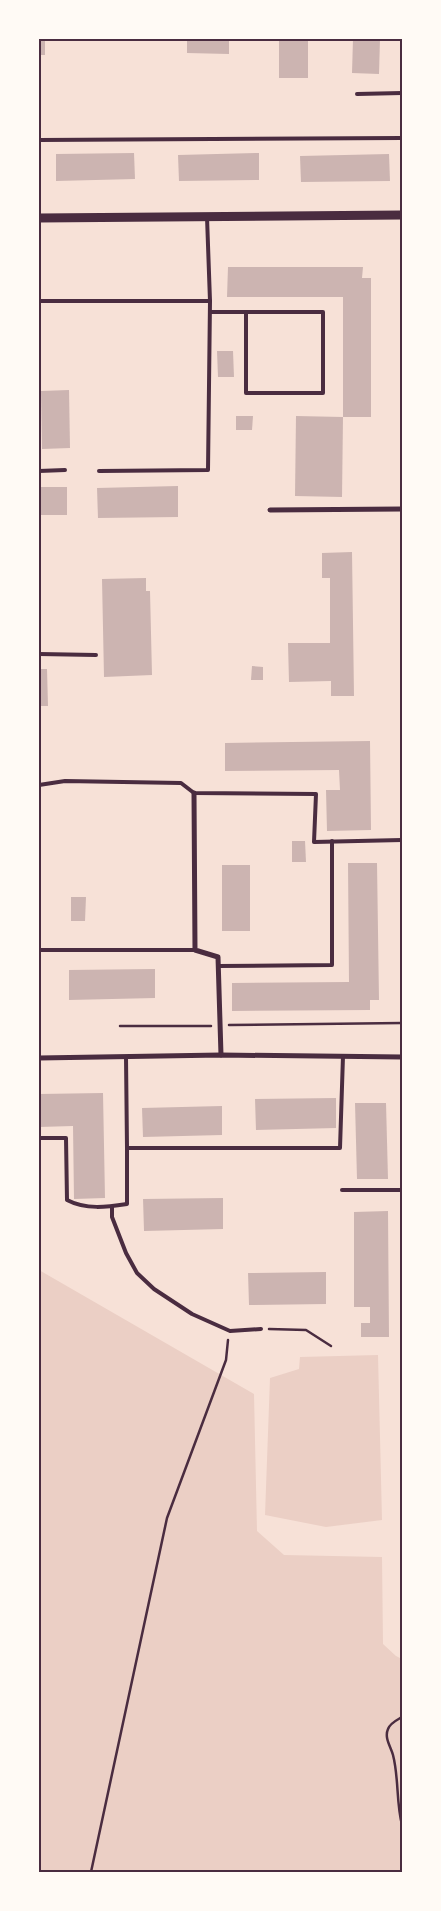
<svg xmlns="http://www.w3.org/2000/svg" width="441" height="1911" font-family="Manrope,sans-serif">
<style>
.green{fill:#ebcfc5}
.building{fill:#ccb4b1}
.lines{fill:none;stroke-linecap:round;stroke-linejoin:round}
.path{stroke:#4a2c40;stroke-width:2.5}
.service{stroke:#4a2c40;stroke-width:4}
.minor{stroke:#4a2c40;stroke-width:5}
.tertiary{stroke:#4a2c40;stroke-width:9}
.neatline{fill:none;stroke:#4a2c40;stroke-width:2}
</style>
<rect width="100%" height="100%" fill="#f7e1d7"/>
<g class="green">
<path d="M39,1270l215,124 3,137 27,24 98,2 1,87 13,12 6,3v213h-363z"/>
<path d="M378,1355l4,165 -56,7 -61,-12 5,-137 29,-9 1,-12z"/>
</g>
<g class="building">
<rect x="39" y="39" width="6" height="16"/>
<path d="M187,39h42v15l-42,-1z"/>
<rect x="279" y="39" width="29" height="39"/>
<path d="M353,39h27l-1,35 -27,-1z"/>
<path d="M134,153l1,26 -79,2v-27z"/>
<path d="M259,153v27l-80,1 -1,-26z"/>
<path d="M389,154l1,27 -89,1 -1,-26z"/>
<path d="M228,267h135l-1,11h9v139h-28v-120h-116z"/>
<path d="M217,351h16l1,26h-16z"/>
<path d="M69,390l1,58 -28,1 -1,-58z"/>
<path d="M236,416h17l-1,14h-16z"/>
<path d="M296,416l47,1 -1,80 -47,-1z"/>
<path d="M178,486v31l-80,1 -1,-30z"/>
<rect x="39" y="487" width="28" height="28"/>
<path d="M352,552l2,144h-23v-15l-42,1 -1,-39h42v-65h-8v-25z"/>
<path d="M146,578v13h4l2,84 -48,2 -2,-98z"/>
<path d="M252,666l11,1v13h-12z"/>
<path d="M39,669h8l1,37h-9z"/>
<path d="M370,741l1,89 -44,1 -1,-41h14l-1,-20 -114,1v-28z"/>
<path d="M292,841h13l1,21h-14z"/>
<path d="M348,863h29l2,137h-9v10l-138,1v-28l117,-1z"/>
<rect x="222" y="865" width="28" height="66"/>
<path d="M71,897h15l-1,24h-14z"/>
<path d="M155,969v29l-86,2v-30z"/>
<path d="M103,1093l2,105 -31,1 -1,-73 -34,1v-33z"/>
<path d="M336,1098v30l-80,2 -1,-31z"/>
<path d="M355,1103h31l2,76h-31z"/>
<path d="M222,1106v29l-79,2 -1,-29z"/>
<path d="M223,1198v31l-79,2 -1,-32z"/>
<path d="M388,1211l1,126h-28v-14h9v-16h-16v-95z"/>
<path d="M326,1272v32l-77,1 -1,-32z"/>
</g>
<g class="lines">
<g class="path">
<path d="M229,1025l173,-2"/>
<path d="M120,1026h91"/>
<path d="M402,1067v13"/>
<path d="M269,1329l37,1 25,16"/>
<path d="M402,1717c-5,3 -12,6 -14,12 -4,9 3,18 5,26 6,23 3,47 9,70"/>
<path d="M91,1872l76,-354 59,-158 2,-20"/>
</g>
<g class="service">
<path d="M357,94l45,-1"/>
<path d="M39,140l363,-2"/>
<path d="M39,301h171"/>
<path d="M210,312h113v81h-77v-81"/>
<path d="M39,471l26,-1"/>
<path d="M99,471l109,-1 2,-169 -3,-84"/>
<path d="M39,654l57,1"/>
<path d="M39,785l26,-4 116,2 13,10 122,1 -2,48 88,-2"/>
<path d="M39,950h156"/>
<path d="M218,966l114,-1v-124"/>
<path d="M126,1057l1,91"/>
<path d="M39,1138h27l1,62c19,10 40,7 60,4v-56h213l3,-92"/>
<path d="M342,1190h60"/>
<path d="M112,1207v10l14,36 11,20 17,16 38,25 38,17 31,-2"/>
</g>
<g class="minor">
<path d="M270,510l132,-1"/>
<path d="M194,793l1,157 23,7 3,98"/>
<path d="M39,1058l182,-3 181,2"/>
</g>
<path class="tertiary" d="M39,218l363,-3"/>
</g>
<rect width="441" height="1911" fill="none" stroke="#fffaf5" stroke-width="80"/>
<rect x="40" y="40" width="361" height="1831" class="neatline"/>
</svg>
